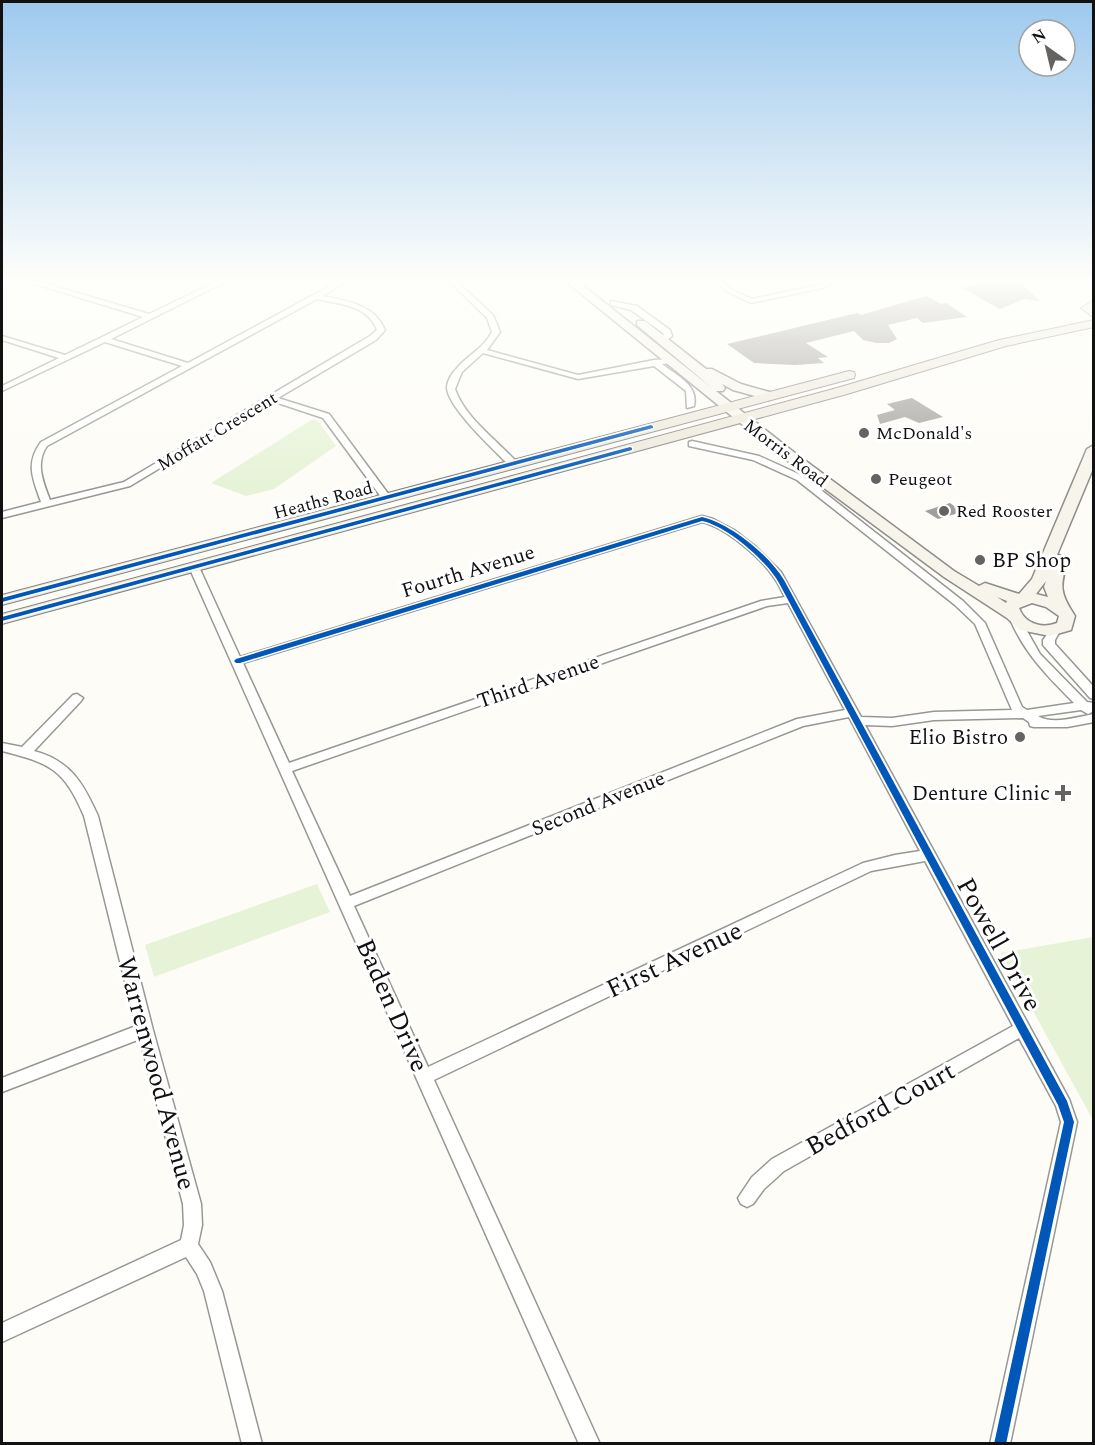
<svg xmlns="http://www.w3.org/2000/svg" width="1095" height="1445" font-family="Spectral,serif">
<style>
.green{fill:#e7f3d7}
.building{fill:#a19f9c}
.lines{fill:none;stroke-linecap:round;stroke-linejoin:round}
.street-casing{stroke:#979795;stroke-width:3}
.secondary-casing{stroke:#8e8d8b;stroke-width:3}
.primary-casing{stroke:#858482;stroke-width:2}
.street{fill:#fffffe;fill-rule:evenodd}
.secondary{fill:#f6f4eb;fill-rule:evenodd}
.primary{fill:#ede9dc;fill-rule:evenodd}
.cycleway-casing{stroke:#fff;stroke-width:3}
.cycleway{fill:#0057b8;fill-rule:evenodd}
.poi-dot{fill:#646362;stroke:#fff;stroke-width:2}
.labels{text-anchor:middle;stroke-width:6;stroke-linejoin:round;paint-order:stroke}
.far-street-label{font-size:18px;fill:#111;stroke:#fff}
.far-poi-label{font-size:18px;fill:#111;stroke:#fff;text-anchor:start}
.poi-label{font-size:21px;fill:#111;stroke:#fff;text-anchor:end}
.street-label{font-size:21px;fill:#111;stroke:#fff}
.near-street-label{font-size:26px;fill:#111;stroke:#fff}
</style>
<rect width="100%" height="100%" fill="#fdfcf7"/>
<g class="green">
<path d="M313,419l6,3 17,24 -62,43 -28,7 -35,-13z"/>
<path d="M317,884l13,28 -176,65 -9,-32z"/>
<path d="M1093,937h1l-1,183 -92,-167z"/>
</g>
<g class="building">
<path d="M994,280l26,2 20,19 -16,-2 -24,10 -38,-21z"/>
<path d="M926,296l15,8 5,-1 21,14 -44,6 -6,-5 -29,7 9,14 -8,4h-13l-13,-3 -9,-9 -48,12 22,14 -10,1 6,5 -29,2 -41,-2 -27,-19 130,-31 4,2z"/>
<path d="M912,398l31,19 -24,6 -14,-6 -25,7 -3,-9 18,-5 -8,-6z"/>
<path d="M950,503l12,9 -24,7 -13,-8z"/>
</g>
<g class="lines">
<g class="street-casing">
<g id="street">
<path d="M22,280h11l116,34 71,-34h9l-118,59 77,24 153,-83h9l-28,16c25,5 52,8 63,34l-9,10 -98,58 51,16 63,85 -2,2h-6l-61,-83 -51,-17 -142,85 -128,32v-6l39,-10c-8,-23 -16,-38 0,-60l141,-76 -77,-24 -103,49v-5l57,-28 -57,-18v-4l63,19 78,-38zM317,299c22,5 51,6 60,31l-7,6 -246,146 -74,18c-7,-18 -15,-37 -3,-54z"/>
<path d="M448,280h7l38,35 7,17 -13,18 91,25 76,-15 17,-1v4l-9,1c15,12 37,21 32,42l-7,2 -1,-17 -32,-25 -76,13 -95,-26 -21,19 -7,17c11,31 43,51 64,76l-5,3 -3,-1c-15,-15 -63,-59 -64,-79 0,-7 5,-15 10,-20 11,-13 27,-20 35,-36l-5,-14z"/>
<path d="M577,280h19l-23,5 -3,-2z"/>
<path d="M714,280h7l9,9 22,10 71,-15 4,-4h7l-7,7 -76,16 -25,-12z"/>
<path d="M611,301l26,5 33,24 2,6 -7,6h-6l-1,-2 6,-5 -1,-2 -32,-23 -20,-5z"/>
<path d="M692,441l67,15 44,20 160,125 22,22 37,84 5,3 47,-7c-25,-25 -50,-50 -64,-84l5,-3 4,1 21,37 47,48 7,1v8l-6,3 -7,-4 -43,6c14,9 40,1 56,-2v8l-27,5h-33l-4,-1 -1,-4 -6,-4 -89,2 -42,6 -27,-1 204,374 8,23 -67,322h-20l71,-322 -5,-16 -37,-68 -235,133 -20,18 -11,15 -6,3 -6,-3 -3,-6 14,-21 20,-18 241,-133 -88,-165 -54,10 -437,209 166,364h-21l-390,-877 5,-3 5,3 41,90 462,-141 11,3 21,11 22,17 25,25 80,145 31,1 42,-6 78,-2 -37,-86 -20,-19 -158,-125 -44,-20 -64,-14v-4zM702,522c23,5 58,35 71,54 5,6 8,14 12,21l-24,4 -472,162 -46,-100zM788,603l57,107 -48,9 -447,177 -58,-125 475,-165zM849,717l71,134 -25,4 -32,8 -435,204 -74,-161 449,-180z"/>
<path d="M1055,628l5,3 -5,9v4l39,43v12l-4,-1 -47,-53v-5l8,-11z"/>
<path d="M77,694l6,4 -2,3 -47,50c37,10 49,32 64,65l55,214 48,174 1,21 -4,19 12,18 12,29 40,153h-20l-38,-153 -7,-17 -11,-17 -184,85v-19l179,-83 3,-15 -1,-21 -43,-165 -138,53v-14l134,-52 -52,-210c-20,-47 -34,-53 -82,-65v-8l20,4 51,-52z"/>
</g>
</g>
<g class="secondary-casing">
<path id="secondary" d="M564,280h12l136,108 -75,-63v-4h8l61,48h6l29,15 32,9 2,3 -6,4 -36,-10 -11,-6 3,4 -2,3h-7l75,59 163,121 25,15 6,-3 34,11 13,-15 55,-130 7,-4v21l-37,89 8,1 3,3c-8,27 -9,33 7,57l-4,14 -21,6 -30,-6 -13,-12 -63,-41 -163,-121zM1046,581l-2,6 4,10 -12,-3zM997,597l10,4 -1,2zM1032,603l14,4 13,9 -2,7c-15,6 -32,1 -38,-15z"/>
</g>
<g class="primary-casing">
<g id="primary">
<path d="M1094,300v18l-13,-10z"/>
<path d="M1094,320v7l-88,19 -159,48 -845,230v-10l835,-226 162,-48z"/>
<path d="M849,371l5,1 1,3 -1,3 -852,227v-10z"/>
</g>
</g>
<use href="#street" class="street"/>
<use href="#secondary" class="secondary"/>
<use href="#primary" class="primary"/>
<g class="cycleway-casing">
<g id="cycleway">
<path d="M651,425l2,1v2l-651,174v-4z"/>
<path d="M630,447l2,1v2l-630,171v-4z"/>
<path d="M702,517c29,7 66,37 82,63l283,521 7,21 -68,322h-12l70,-322 -6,-17 -279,-522c-12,-22 -52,-57 -77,-62l-462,142h-4l-2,-2 2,-2z"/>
</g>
</g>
<use href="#cycleway" class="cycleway"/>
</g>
<linearGradient id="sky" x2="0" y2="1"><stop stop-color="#9dc9ee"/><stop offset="0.58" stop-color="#fefefb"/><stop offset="1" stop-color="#fefefb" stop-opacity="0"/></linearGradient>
<rect width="1095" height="483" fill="url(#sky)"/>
<g class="poi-dot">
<circle cx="864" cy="433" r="6"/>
<circle cx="876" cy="479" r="6"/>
<circle cx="944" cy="511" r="6"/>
<circle cx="980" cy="560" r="6"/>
<circle cx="1020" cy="737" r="6"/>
<path d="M1060 784h6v6h6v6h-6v6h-6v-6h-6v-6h6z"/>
</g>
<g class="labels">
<g class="far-street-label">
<text transform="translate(217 431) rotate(-31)" y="6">Moffatt Crescent</text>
<text transform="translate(786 453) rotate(37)" y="6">Morris Road</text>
<text transform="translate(323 500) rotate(-15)" y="6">Heaths Road</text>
</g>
<g class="far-poi-label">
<text x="876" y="439">McDonald's</text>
<text x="888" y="485">Peugeot</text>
<text x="956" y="517">Red Rooster</text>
</g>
<g class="poi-label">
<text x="992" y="567" text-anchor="start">BP Shop</text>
<text x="1008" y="744">Elio Bistro</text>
<text x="1050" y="800">Denture Clinic</text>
</g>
<g class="street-label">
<text transform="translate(468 571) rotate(-17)" y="7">Fourth Avenue</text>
<text transform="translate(538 681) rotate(-19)" y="7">Third Avenue</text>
<text transform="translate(598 803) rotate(-22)" y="7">Second Avenue</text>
</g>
<g class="near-street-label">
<text transform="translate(1000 944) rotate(61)" y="9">Powell Drive</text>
<text transform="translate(674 959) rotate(-25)" y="9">First Avenue</text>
<text transform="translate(393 1005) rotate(66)" y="9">Baden Drive</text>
<text transform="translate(157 1073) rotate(75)" y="9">Warrenwood Avenue</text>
<text transform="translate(880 1108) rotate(-29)" y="9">Bedford Court</text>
</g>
</g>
<rect width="1095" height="1445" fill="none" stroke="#111111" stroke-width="6"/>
<g transform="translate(1047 48) rotate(326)"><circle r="28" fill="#ffffff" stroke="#a0a0a0" stroke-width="1.5"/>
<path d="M0-4.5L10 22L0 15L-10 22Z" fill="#646362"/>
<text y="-9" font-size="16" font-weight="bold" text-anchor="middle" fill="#111111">N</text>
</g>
</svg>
